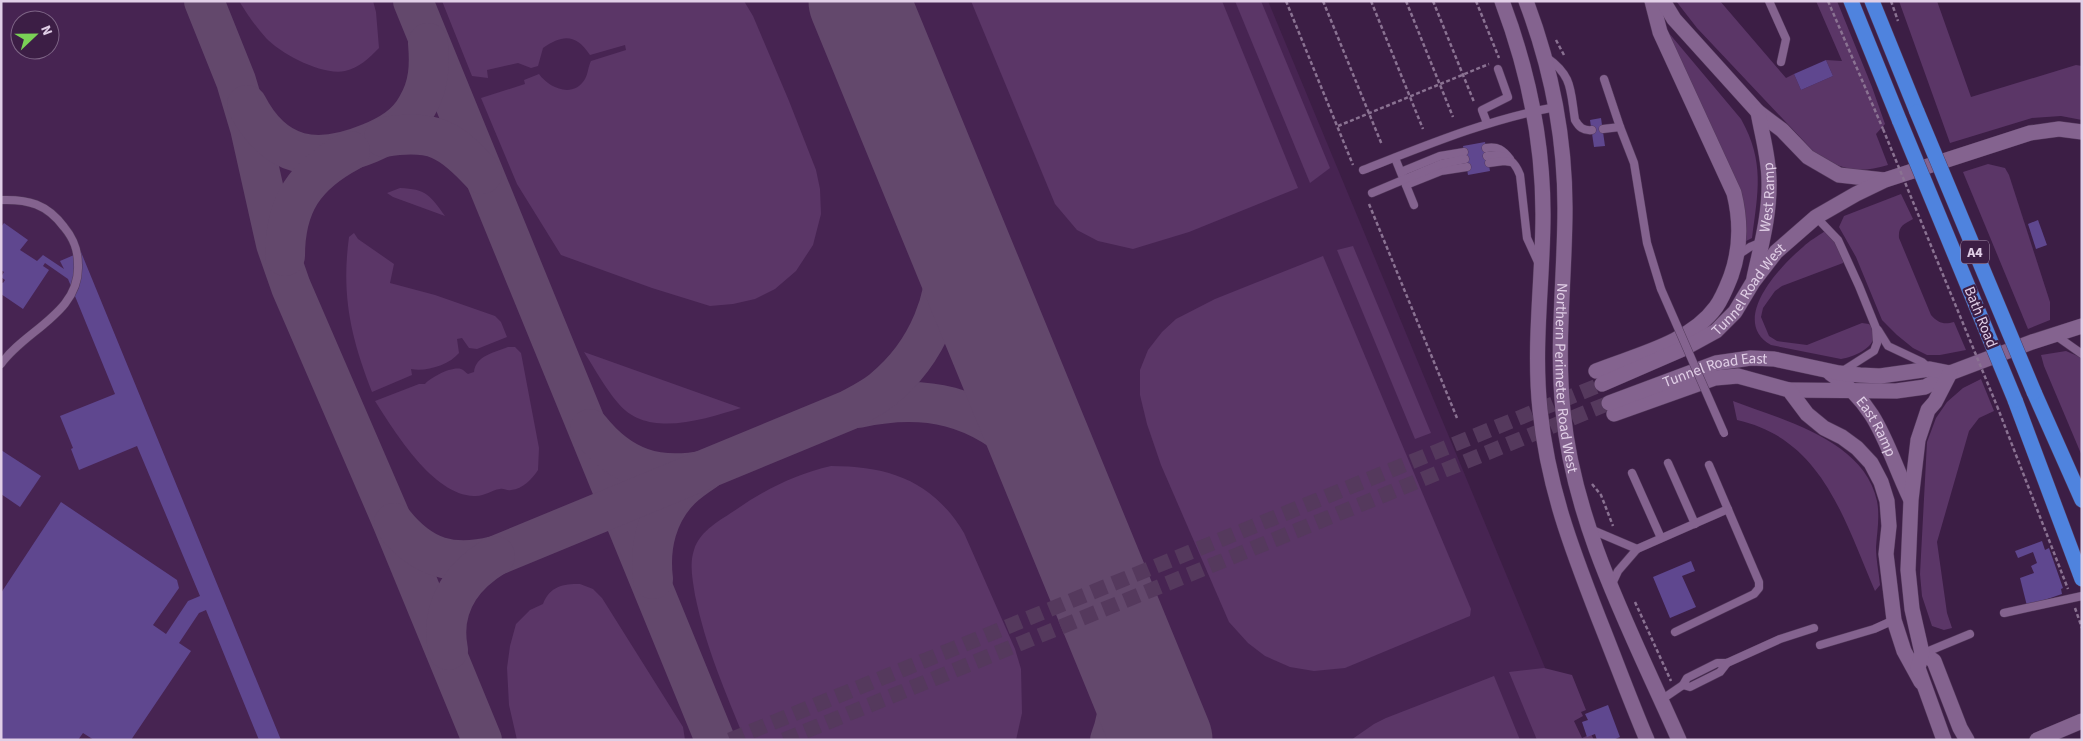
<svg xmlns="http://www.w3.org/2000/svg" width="2083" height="741" font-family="'Source Sans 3',sans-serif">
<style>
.built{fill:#472452;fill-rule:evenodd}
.green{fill:#5b3667}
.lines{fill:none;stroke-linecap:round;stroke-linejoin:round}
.taxiway{stroke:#63486c;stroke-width:40}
.runway{stroke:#63486c;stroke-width:101}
.building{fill:#5f478f}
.tertiary-tunnel{stroke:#55395d;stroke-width:15;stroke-dasharray:15 8;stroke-linecap:butt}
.service-casing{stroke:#543a5c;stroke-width:9}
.minor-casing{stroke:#543a5c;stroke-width:16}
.tertiary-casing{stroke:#543a5c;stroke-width:16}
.trunk-casing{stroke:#543a5c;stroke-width:16}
.path{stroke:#8a7292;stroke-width:2.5;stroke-dasharray:4 2.5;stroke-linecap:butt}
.service{stroke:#84638f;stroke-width:8}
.minor{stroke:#84638f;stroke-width:15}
.tertiary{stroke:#84638f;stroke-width:15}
.trunk{stroke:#4f83de;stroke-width:15}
.service-bridge-casing{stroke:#543a5c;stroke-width:9;stroke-linecap:butt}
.trunk-bridge-casing{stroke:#543a5c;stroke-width:16;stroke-linecap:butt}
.path-bridge{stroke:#8a7292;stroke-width:2.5;stroke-dasharray:4 2.5;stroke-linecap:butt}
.service-bridge{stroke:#84638f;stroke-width:8}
.trunk-bridge{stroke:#4f83de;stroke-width:15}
.labels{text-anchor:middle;stroke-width:4.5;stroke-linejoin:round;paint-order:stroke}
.shield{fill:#3c1e45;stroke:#b09ab6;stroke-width:1}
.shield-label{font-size:14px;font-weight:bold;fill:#e1cfe7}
.street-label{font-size:15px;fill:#e1cfe7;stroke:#3c1e45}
</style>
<rect width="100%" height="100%" fill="#3c1e45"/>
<path class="built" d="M1,1h1267l307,739h-1574zM20,20h30v30h-30z"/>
<g class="green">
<path d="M239,1h134l3,11 3,36c-10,10 -20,20 -34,23 -22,5 -64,-17 -79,-33 -10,-11 -19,-24 -27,-37z"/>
<path d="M442,1h302l9,15 36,85 27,69 4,19 1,25 -8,31 -17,26 -21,18 -20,10 -22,5 -23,2 -58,-18 -91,-33 -44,-71 -36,-86 44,-14 -1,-4 15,-6c10,14 34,25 46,5 3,-5 3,-12 6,-18l35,-11 -1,-5 -35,10c-14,-21 -27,-21 -47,-7l-5,18 -7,2 -13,-5 -31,7 1,8 -16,-2z"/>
<path d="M971,1h251l76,187 -109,44 -56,17 -35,-8 -21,-11 -22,-26z"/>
<path d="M1235,1h26l69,167 -20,15z"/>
<path d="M1676,1h44l66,77 8,-4 7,16 32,-14 -7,-16 16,1 -26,-60h21l35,86 13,37 -9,10 12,31c-30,9 -47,5 -73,-12l-118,-125z"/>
<path d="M1899,1h38l34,96 105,-32 6,1v54l-21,-4 -29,2 -82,25z"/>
<path d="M1668,32l73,87c24,43 17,73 11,119l-8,4z"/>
<path d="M1988,164l17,4 4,7 41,127v18l-22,9 -65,-157z"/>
<path d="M400,188c26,1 30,7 45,28l-52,-19 -6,-4z"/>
<path d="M1901,194l12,25c-9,5 -15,7 -14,19l32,77c7,8 13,10 23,7l12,28 -26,5h-13l-14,-7 -16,-13 -15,-15 -26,-63 -17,-30 5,-11z"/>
<path d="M1825,231c8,7 19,20 18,32l-61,23 -7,5 -12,17 -2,9 8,19 8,5 30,4 55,-22 7,1c17,18 -12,33 -28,35l-70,-14c-42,-24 8,-78 32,-98 6,-6 15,-11 22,-16z"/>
<path d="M354,233l4,6 36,25 -4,19 45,12 60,21 6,6 6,15 -30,12 -8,-1 -7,-10 -5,1 2,14c-10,12 -33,19 -48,16l1,6 -40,17c-21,-54 -31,-96 -23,-155z"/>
<path d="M1353,246l78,187 -16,6 -78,-189z"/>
<path d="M1323,256l148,353 -1,7 -125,52 -31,3 -24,-4 -25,-11 -17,-13 -19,-21 -68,-157 -14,-41 -7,-29v-25l8,-20 14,-18 14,-13 39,-20z"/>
<path d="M508,347h7l6,6 18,95 -1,22c-6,9 -15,19 -27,20 -4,1 -7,-2 -11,-1 -9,1 -16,8 -26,7 -41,-1 -79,-64 -99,-95l44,-17h6c6,-7 27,-18 36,-15 3,1 5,4 7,5l6,-2c2,-17 20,-19 34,-25z"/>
<path d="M2066,351l16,7v98l-38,-90 -3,-11z"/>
<path d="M584,352l157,56c-37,11 -94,31 -123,-5 -13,-15 -23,-34 -34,-51z"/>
<path d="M1981,379l13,32 -15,7 -10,13 -32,111 10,71 5,15 -8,2 -12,-4 -10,-30 -2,-22 7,-132 9,-24 11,-16 16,-14z"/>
<path d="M1733,401c50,19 131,39 144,100 3,16 0,31 -1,46 0,13 3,26 4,38l-5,6c-31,-71 -52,-152 -138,-171z"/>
<path d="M831,466c58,0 102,15 133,67l51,116 6,20 1,44 -6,27h-271c-20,-49 -39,-92 -50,-145 -2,-14 -6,-30 -1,-45 6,-20 27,-30 43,-41 29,-20 59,-35 94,-43z"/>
<path d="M580,584l13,5 9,9 81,129 2,13h-168l-8,-35 -2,-37 3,-22 6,-22 14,-14 13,-6c7,-18 20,-20 37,-20z"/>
<path d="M1544,668l28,7 14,35 -5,2 2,4 -9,5 8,17 9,-4 3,6h-57l-28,-68z"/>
<path d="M1494,676l26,64h-169l23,-16 12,-6z"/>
</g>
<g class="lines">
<g class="taxiway">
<path d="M204,1l32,80 14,47 26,116 15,43 101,234 90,219"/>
<path d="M413,1l302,739"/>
<path d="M854,1l18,31"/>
<path d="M247,105c28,54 70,60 123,38 19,-8 37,-18 47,-37 12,-20 13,-40 11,-63"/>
<path d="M384,137c49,-8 66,2 98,37"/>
<path d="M285,256c0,-52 20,-81 65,-105"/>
<path d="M858,408c67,-15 122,-3 172,47 12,12 22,28 33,42"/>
<path d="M590,429c31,39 67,51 116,41 -9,6 -18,12 -25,19 -24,24 -32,57 -28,90"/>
<path d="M394,523c28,35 58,44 101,33l354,-146c11,-6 23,-12 33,-20 46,-37 69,-94 64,-153 -2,-16 -6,-32 -10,-48"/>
<path d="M448,650c-8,-41 11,-72 47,-94"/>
<path d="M1110,740c14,-36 10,-74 7,-111"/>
</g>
<path class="runway" d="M859,1l303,739"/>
</g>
<g class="building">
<path d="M1826,60l7,16 -32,14 -7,-16z"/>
<path d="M1601,118l4,28 -11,1 -4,-27z"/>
<path d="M1485,142l5,29 -22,4 -5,-29z"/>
<path d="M2038,220l9,25 -11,4 -8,-25z"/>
<path d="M4,223l24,17 -8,10 17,11 6,-6 21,14 -4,-8 21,-9 200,488h-22l-53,-130 -7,3 -20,30 12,8 -60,89h-37l-11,-7 -5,7h-77v-147l60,-91 116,78 2,8 -26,37 13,9 22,-33 12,-5 -63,-150 -58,24 -8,-21 2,-1 -13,-32 55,-22 -47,-115 -23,-16 -2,3 6,4 -26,39 -22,-15v-12l2,1 2,-3 -4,-3 3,-5 -3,-2v-43z"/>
<path d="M1,450l40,26 -21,31 -19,-13z"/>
<path d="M2042,541l3,9 4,-2 14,40 -2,1 1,5 -35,12 -7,-28 14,-5 -3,-7 6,-3 -4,-11 -15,6 -3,-7z"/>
<path d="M1691,561l4,10 -13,5 14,31 -26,11 -17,-41z"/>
<path d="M1608,705l12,32 -7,3h-16l-2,-6 -8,3 -5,-15 6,-2 -3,-6z"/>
</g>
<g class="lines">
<g class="tertiary-tunnel">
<path d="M730,740l872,-356"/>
<path d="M784,740l825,-337"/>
</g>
<g class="service-casing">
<g id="service">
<path d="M1769,1l17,38 -5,23"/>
<path d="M1546,57c27,19 24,32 29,63 4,7 8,11 17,10"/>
<path d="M1487,123l-5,-13 26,-13 -10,-28"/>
<path d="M1620,127l14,36 13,80 14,46"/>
<path d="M1603,129l17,-2 -16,-48"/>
<path d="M1486,148c12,-2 17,2 24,11"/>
<path d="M1487,156c17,-3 27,3 33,19l7,63 11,24"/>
<path d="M1395,158l19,47"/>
<path d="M1489,163l15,-2 7,1"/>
<path d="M1363,170c64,-25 126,-51 193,-63"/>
<path d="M1401,172l39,-16 24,-4"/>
<path d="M1406,185l35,-14 26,-4"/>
<path d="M1372,193l69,-29 24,-5"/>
<path d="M1,200c27,-1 46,4 63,27 10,12 14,23 14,38 2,48 -53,65 -77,99"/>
<path d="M1816,217l22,23 21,46 17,42 1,15 -3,8 -33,21"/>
<path d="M1738,255l12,-8 12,-5"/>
<path d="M1878,330l10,16 34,16 7,6"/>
<path d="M2055,335l27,19"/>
<path d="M1668,463l27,61"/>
<path d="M1632,473l29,65"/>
<path d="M1590,529l47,20"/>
<path d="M1611,586l7,-15 19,-22 91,-40"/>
<path d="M2004,613l78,-17"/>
<path d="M1675,632l79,-38 5,-6v-6l-50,-117"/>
<path d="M1820,645l54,-16 20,-9"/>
<path d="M1924,653l46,-19"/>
<path d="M1683,685l4,-7 30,-15h10l53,-24 34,-11"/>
<path d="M1661,700l22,-15 7,2 30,-15 7,-9"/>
</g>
</g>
<g class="minor-casing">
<g id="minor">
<path d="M1596,371c40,-16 94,-28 120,-64 7,-10 11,-21 15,-31 10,-28 10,-55 3,-83l-74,-161 -8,-31"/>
<path d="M1789,390l107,1 29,-4 25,-14"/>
<path d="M1614,414l101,-36 23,-2 51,14 18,24 17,14 18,9 15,11 14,15 10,19 6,19 2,25 -3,28 8,66 10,31 17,31"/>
</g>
</g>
<g class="tertiary-casing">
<g id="tertiary">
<path d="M1502,1c26,69 41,140 41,213 0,66 -10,130 -3,196 8,77 31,137 59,209 16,40 31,81 48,121"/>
<path id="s1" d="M1526,1c25,66 39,137 39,207 0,68 -9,135 -2,203 11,116 70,224 116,329"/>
<path d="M1663,1l11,18 84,93 24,18 26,27 31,18 45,5"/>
<path id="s2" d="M1754,278c7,-32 16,-64 15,-97 0,-23 -7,-46 -11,-69"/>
<path id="s3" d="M1830,373c50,33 56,75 80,125"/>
<path id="s4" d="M1602,384l83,-36 31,-17 19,-19 18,-30 23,-30 40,-35 40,-23 29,-14 145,-47 29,-4 23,3"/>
<path id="s5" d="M1609,403l107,-40 35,-5 23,1 65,14 21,2 20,1 50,-7 20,4 82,-31 50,-16"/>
<path d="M1922,653l12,8 26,67 7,12"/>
<path d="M1944,740l-26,-72 4,-15 -10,-44 -4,-39 3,-70 7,-60 10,-30 7,-8 15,-29"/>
<path d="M2037,740l45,-19"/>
</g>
</g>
<g class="trunk-casing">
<g id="trunk">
<path d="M1851,1l49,121"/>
<path d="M1872,1l45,111"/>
<path d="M2034,392l48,108"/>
<path d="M2015,400l67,179"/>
</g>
</g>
<g class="path">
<path d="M1286,1l67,164"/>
<path d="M1323,1l59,144"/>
<path d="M1371,1l52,128"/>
<path d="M1406,1l47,116"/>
<path d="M1433,1l41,101"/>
<path d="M1476,1l23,57"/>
<path d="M1828,1l55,128"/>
<path d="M1891,1l7,20"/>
<path d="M1556,40l9,17"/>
<path d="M1338,126l151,-62"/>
<path d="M1369,204l88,214"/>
<path d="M1997,406l71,183"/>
<path d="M1592,484l9,11 12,31"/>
<path d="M1635,602l36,79"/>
<path d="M2075,608l7,20"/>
</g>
<use href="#service" class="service"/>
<use href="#minor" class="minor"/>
<use href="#tertiary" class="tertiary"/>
<use href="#trunk" class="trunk"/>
<g class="service-bridge-casing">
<path id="service-bridge" d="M1661,289l63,144"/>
</g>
<g class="trunk-bridge-casing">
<g id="trunk-bridge">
<path d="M1917,112l117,280"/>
<path d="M1900,122l115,278"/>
</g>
</g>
<path class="path-bridge" d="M1883,129l114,277"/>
<use href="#service-bridge" class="service-bridge"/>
<use href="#trunk-bridge" class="trunk-bridge"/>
</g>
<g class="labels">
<rect class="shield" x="1961" y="240.5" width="28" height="23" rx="4"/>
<g class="shield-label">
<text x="1975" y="257">A4</text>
</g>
<g class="street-label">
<text dy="5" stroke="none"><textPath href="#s2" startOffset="82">West Ramp</textPath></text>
<text dy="5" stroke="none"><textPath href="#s4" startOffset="179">Tunnel Road West</textPath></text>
<text transform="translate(1981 317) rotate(68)" y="5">Bath Road</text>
<text dy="5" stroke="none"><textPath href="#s5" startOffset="112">Tunnel Road East</textPath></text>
<text dy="5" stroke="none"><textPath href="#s1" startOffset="382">Northern Perimeter Road West</textPath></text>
<text dy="5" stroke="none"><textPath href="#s3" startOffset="72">East Ramp</textPath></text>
</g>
</g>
<rect width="2083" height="741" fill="none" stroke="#e1cfe7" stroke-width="5"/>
<g transform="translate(35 35) rotate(68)"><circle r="24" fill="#3c1e45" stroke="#7e6586"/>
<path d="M0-4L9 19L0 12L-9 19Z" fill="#7ad156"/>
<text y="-8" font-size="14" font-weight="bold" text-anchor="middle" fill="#e1cfe7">N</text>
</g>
</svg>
